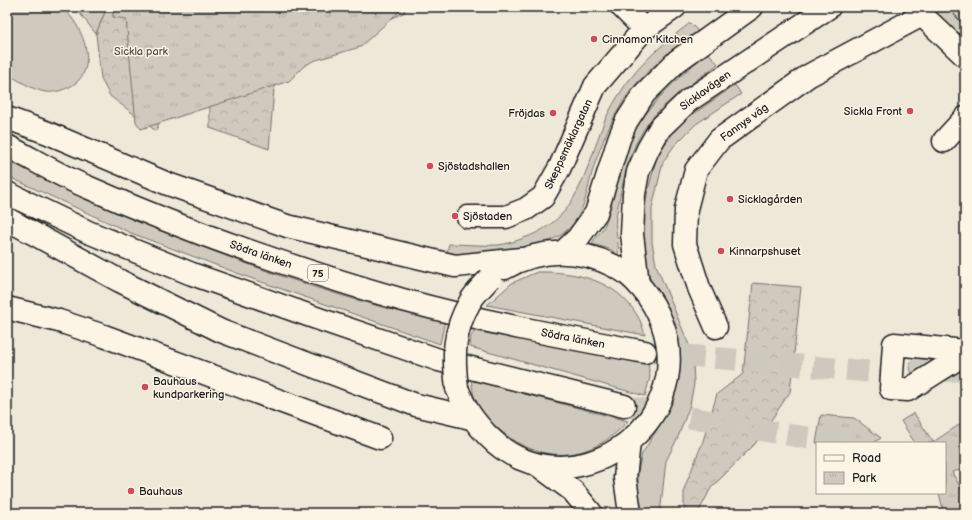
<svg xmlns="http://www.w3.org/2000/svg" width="972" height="520" font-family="'Balsamiq Sans',sans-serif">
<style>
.grass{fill:#cfcabd;stroke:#76736c}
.forest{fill:url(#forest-crowns);stroke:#76736c}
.park{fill:url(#park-tufts);stroke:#76736c}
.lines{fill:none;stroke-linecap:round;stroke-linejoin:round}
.highway-tunnel{stroke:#cec9bd;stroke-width:22;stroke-dasharray:22 11;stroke-linecap:butt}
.minor-casing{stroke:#1c1c1c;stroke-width:25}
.major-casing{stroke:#1c1c1c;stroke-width:25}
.highway-casing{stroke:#1c1c1c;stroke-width:25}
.minor{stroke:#fcf5e5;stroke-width:22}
.major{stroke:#fcf5e5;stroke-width:22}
.highway{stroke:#fcf5e5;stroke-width:22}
.tram{stroke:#1c1c1c;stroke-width:1}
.major-bridge-casing{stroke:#1c1c1c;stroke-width:25;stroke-linecap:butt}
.major-bridge{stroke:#fcf5e5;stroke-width:22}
.poi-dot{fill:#d1495b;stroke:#fcf5e5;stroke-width:1.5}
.labels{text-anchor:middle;stroke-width:3;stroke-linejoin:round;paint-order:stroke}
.shield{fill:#fcf5e5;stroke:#5f5d58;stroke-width:1}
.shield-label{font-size:10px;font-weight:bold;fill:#1c1c1c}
.poi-label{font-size:11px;fill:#1c1c1c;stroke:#fcf5e5;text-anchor:start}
.park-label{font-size:11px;fill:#52504c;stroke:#fcf5e5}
.street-label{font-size:11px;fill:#1c1c1c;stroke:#fcf5e5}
</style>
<defs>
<pattern id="forest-crowns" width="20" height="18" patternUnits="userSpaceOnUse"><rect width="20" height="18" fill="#cfcabd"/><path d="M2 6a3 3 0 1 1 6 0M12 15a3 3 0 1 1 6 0" fill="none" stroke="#b1ada2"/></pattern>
<pattern id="park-tufts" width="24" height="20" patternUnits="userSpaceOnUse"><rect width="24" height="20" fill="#cfcabd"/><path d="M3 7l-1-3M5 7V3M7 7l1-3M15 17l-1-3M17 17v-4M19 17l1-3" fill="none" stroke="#b1ada2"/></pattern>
</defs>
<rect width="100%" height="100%" fill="#eee8d9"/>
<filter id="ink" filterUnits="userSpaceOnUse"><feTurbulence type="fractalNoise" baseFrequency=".025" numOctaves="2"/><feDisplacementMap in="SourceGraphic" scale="8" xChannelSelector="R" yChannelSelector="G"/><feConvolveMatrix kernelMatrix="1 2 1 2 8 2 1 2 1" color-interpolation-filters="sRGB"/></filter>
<g filter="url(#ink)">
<g class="grass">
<path d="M7,7h54c23,17 41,67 6,81 -7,3 -14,5 -21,4 -14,-2 -27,-12 -39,-18z"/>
<path d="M75,7h32l-11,27z"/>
<path d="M930,7h35v39z"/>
<path d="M690,23l8,8c-29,22 -60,44 -78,76 -11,18 -18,36 -25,56 -8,23 -9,52 -29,68 -13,11 -29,14 -45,19 -25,7 -49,9 -74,2l2,-8c16,0 33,2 49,1 9,-1 18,-4 26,-7 36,-13 50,-35 63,-69 7,-16 11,-33 18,-49 21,-44 47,-68 85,-97z"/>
<path d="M708,52l10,12c-21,16 -46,32 -64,52 -25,28 -32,67 -38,102 -2,13 4,24 2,37l-8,-6 -18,-5c3,-8 11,-13 13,-20 8,-19 7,-40 14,-59 19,-53 49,-78 89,-113z"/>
<path d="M735,85l6,9 -45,30 -22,22 -11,16 -11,46v34l4,23 33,80 4,17 1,22 -4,21 -12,32 -12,24 -6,52h-18l-4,-22v-20l4,-17 31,-51 6,-37v-26l-5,-19 -23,-40 -5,-17 -4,-42 6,-32 10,-37 24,-31z"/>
<path d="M7,160c119,57 240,110 368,145 23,7 47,10 70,15l-5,24 -187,-65 -122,-46 -124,-57z"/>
<path d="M537,272c38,-1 79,8 100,43 4,6 6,13 8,20l-158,-30 25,-22z"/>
<path d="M475,331l173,32 2,14 -5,19 -175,-49 1,-11z"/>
<path d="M916,356l11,1 4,4 1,6 -18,9c-6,-8 -6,-14 2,-20z"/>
<path d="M471,380l157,41c-36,40 -85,45 -127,10 -9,-8 -19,-16 -24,-27 -4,-6 -4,-16 -6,-24z"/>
</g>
<g class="forest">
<path d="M107,7h297l1,5 -52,25 -66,29 -13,23 -5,60 -59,-21 -1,-93 -14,-4 -39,100 -46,-35 -9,-17 -5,-45z"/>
<path d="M753,283l48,4 -11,105 -35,52 -44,44 -13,25h-14v-24l19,-48 14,-47 26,-20z"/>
</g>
<g class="park">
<path d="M113,7h291l-44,40 -47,14 -9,5 -15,15 -148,48 -5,-7 -10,-103 -13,-2z"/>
<path d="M914,413l19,29 32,-21v50l-1,-2 -12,3 13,24v17h-21l-5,-20h6v-50h-30l-14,-22z"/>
<path d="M821,415l33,3 27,20 -8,5h-57z"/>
</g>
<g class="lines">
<g class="highway-tunnel">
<path d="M649,352l247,22 69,-4"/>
<path d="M624,406l171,30 60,7"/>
<path d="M945,453l20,3"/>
</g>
<g class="minor-casing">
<g id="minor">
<path d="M622,7l22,22"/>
<path d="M918,7l4,8 43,41"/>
<path d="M944,141l21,-23"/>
<path d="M468,217h38l20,-8 17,-12 17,-30 35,-81 49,-57 31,-22"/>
<path d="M7,308l52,13 45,15 276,102"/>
<path d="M716,327l-17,-39 -14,-44 1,-35 10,-39 23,-30 89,-64 114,-61"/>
<path d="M965,351l-71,-7 -3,45 17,1 57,-36"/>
</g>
</g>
<g class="major-casing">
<g id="major">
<path d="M564,251l14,-13 18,-25 23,-74 7,-17 18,-28 33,-33 75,-54"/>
<path d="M638,284l-6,-50 2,-40 4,-22 10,-23 12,-21 28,-27 141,-94"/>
<path d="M457,388c8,21 16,32 31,48 79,80 212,-9 174,-113 -9,-23 -26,-47 -48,-57 -35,-18 -75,-18 -109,2"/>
<path d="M629,442l-4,36 5,35"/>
<path d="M539,466l34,25 18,22"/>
</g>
</g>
<g class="highway-casing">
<g id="highway">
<path d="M7,118l41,15 120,51 119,42 168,40 66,-7"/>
<path d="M7,146c26,13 51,29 78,40 103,46 210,83 318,114 80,22 161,37 242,52"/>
<path d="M7,193l81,39 104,42 127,45 120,41 185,46"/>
<path d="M7,219l113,62 101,50 195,74 55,13"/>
</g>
</g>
<use href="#minor" class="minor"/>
<use href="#major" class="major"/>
<use href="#highway" class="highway"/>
<g class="tram">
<path d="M948,7l17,20"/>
<path d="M962,7l3,3"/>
</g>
<g class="major-bridge-casing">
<path id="major-bridge" d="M457,388c-4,-32 -4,-57 13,-86 5,-9 13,-16 20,-24"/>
</g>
<use href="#major-bridge" class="major-bridge"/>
</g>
</g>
<g class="poi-dot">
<circle cx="594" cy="39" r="4"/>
<circle cx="910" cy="111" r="4"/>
<circle cx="553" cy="113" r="4"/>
<circle cx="430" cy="166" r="4"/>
<circle cx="730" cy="199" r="4"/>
<circle cx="455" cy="216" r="4"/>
<circle cx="721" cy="251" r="4"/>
<circle cx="145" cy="387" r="4"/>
<circle cx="131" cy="491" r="4"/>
</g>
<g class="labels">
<rect class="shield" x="308" y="265" width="20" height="16" rx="3"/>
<g class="shield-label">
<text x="318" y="277">75</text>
</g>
<g class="poi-label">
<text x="602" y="43">Cinnamon Kitchen</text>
<text x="902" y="115" text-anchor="end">Sickla Front</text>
<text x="545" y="117" text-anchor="end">Fröjdas</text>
<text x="438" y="170">Sjöstadshallen</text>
<text x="738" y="203">Sicklagården</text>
<text x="463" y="220">Sjöstaden</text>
<text x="729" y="255">Kinnarpshuset</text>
<text x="153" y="385">Bauhaus<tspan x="153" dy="13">kundparkering</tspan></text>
<text x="139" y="495">Bauhaus</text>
</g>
<g class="park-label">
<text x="141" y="55">Sickla park</text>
</g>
<g class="street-label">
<text transform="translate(705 90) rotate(-36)" y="4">Sicklavägen</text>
<text transform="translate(744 122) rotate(-36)" y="4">Fannys väg</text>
<text transform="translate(568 144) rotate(-65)" y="4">Skeppsmäklargatan</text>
<text transform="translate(261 254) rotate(19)" y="4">Södra länken</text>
<text transform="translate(573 338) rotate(11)" y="4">Södra länken</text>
</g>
</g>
<rect width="972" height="520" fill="none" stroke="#fcf5e5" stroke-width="24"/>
<rect x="12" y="12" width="948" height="496" fill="none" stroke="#1c1c1c" stroke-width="1.5" filter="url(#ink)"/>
<rect x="816" y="442" width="130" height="52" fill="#fcf5e5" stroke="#a29e95"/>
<rect x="824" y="455" width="20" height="6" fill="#fcf5e5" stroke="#a29e95"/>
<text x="852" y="462" font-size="12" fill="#1c1c1c">Road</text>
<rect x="824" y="472" width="20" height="12" fill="url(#park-tufts)" stroke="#a29e95"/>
<text x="852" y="482" font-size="12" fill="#1c1c1c">Park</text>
</svg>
